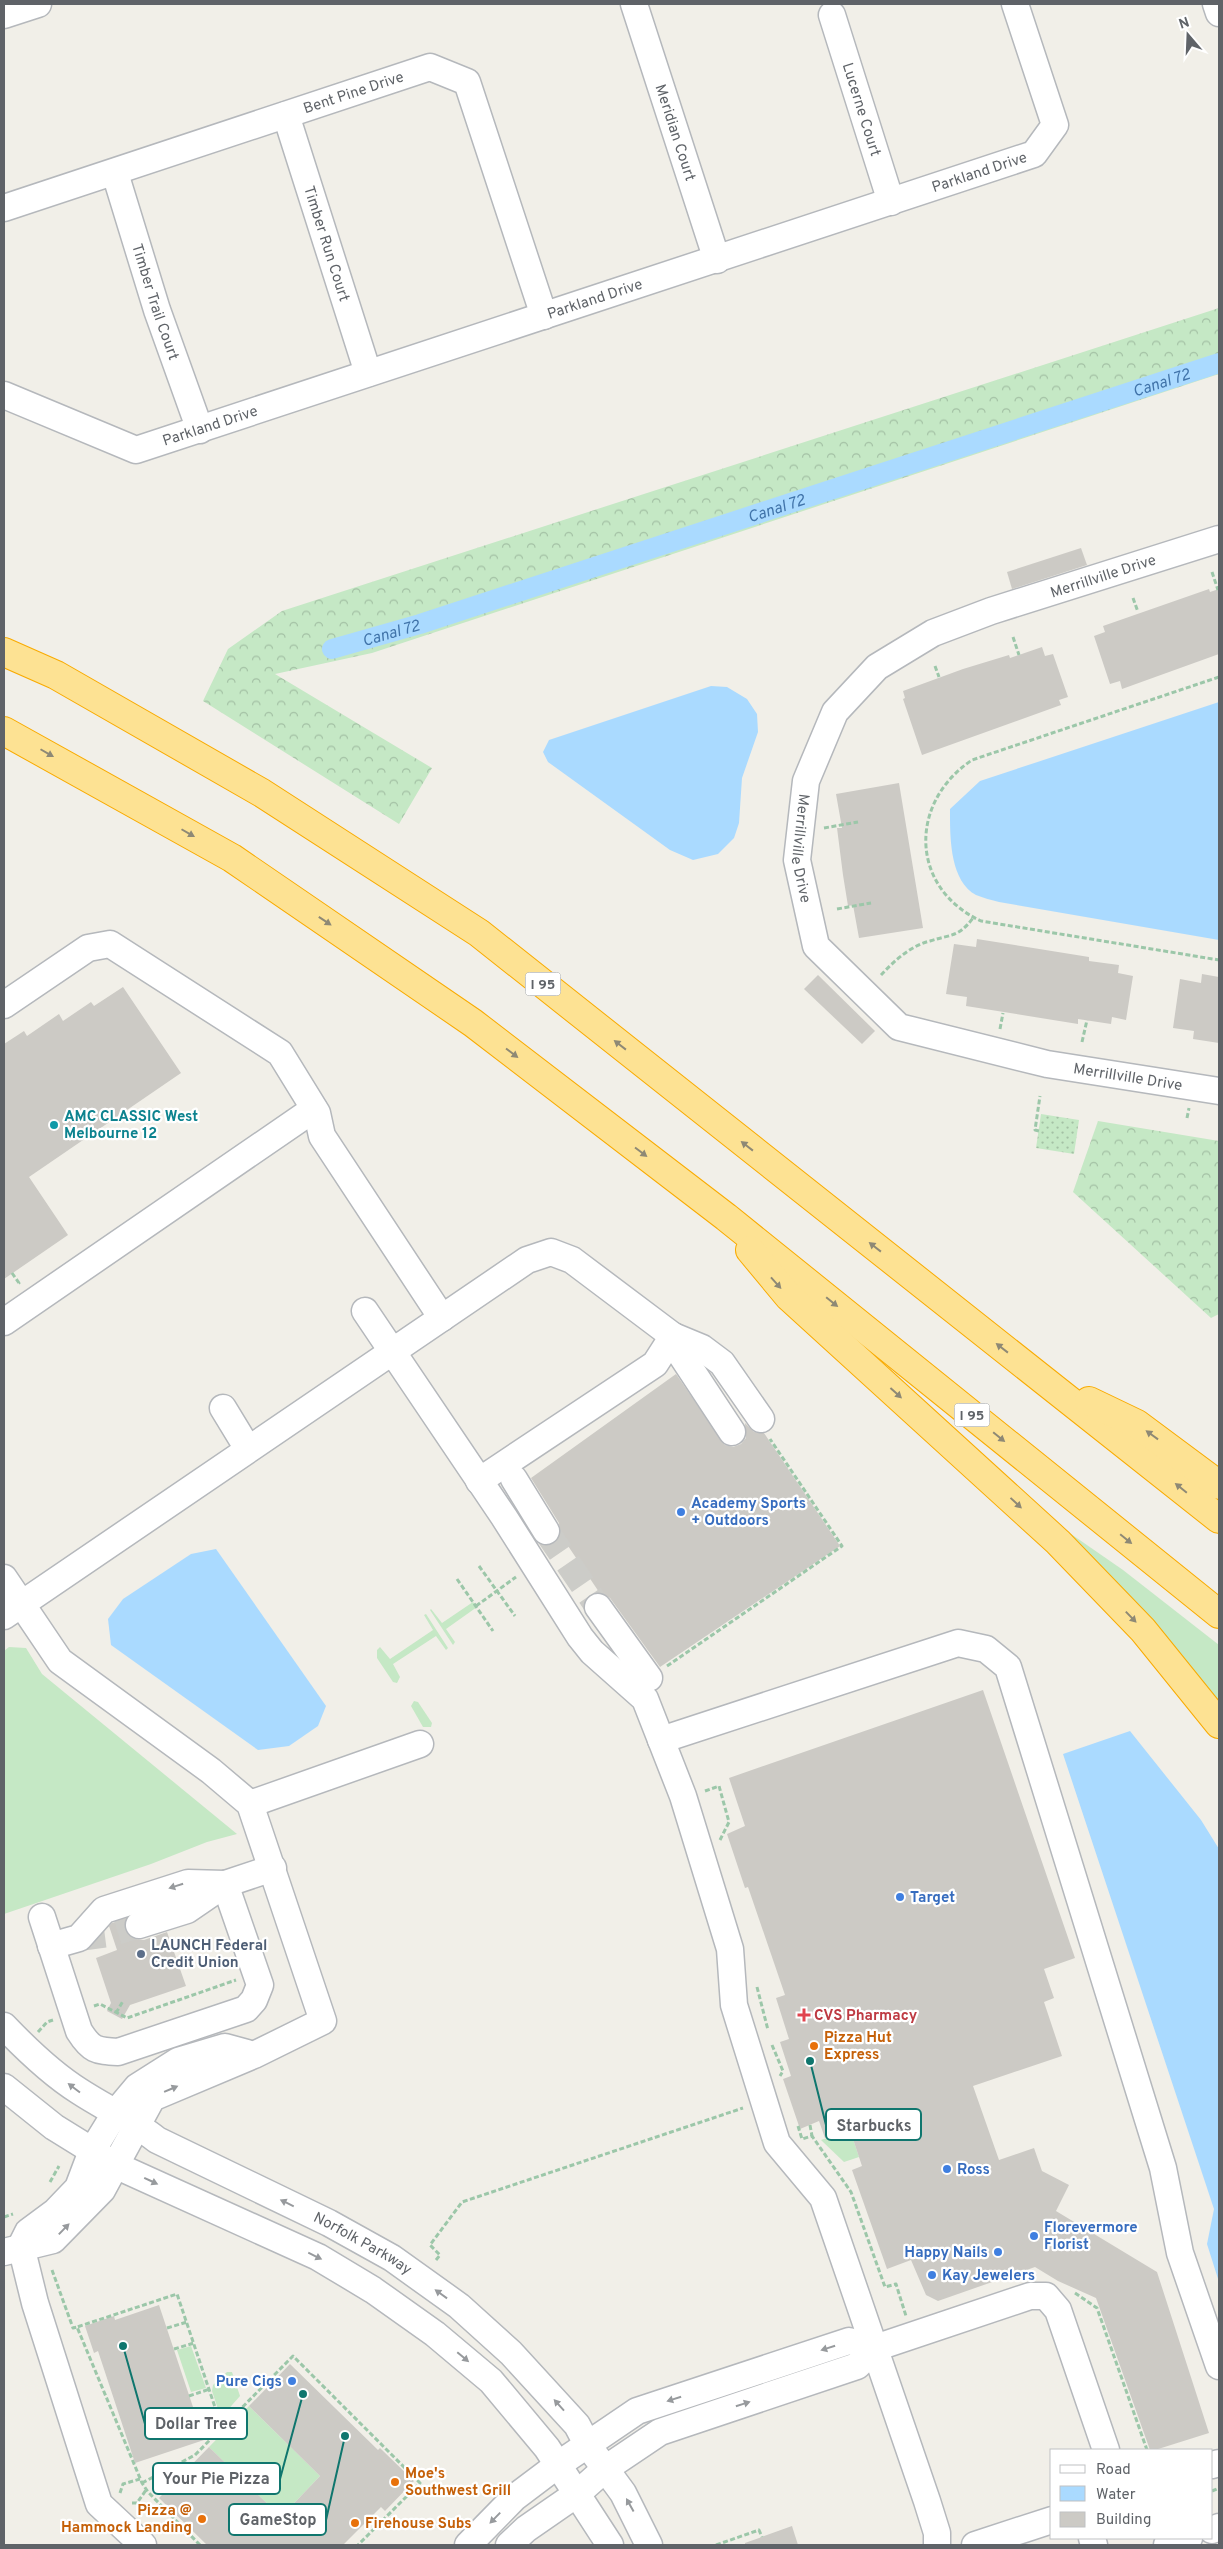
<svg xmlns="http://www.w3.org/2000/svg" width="1223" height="2549" font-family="Overpass,sans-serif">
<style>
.grass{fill:#c5e8c5}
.forest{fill:url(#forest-crowns)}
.park{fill:url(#park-dots)}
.water{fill:#aadaff}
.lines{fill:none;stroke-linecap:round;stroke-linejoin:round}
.canal{stroke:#aadaff;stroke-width:20}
.building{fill:#cccac5}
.minor-tunnel{stroke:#ccccc8;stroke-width:26;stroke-dasharray:26 13;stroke-linecap:butt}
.minor-casing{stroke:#b5b8bc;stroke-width:29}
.highway-casing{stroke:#f9ab00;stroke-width:30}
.path{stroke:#9cc7a9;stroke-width:3;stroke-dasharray:5 2.5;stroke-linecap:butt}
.minor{stroke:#fff;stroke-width:26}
.highway{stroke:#fde293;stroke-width:28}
.oneway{fill:#8e8975}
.oneway2{fill:#979a9d}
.culture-dot{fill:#0f9aa8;stroke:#fff;stroke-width:2}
.shop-dot{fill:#3f7fe0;stroke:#fff;stroke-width:2}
.service-dot{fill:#5c6f8a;stroke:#fff;stroke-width:2}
.health-dot{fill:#e0444e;stroke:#fff;stroke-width:2}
.food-dot{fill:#e8710a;stroke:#fff;stroke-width:2}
.labels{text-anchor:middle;stroke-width:4.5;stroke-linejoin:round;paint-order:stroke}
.shield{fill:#fff;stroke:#8f9295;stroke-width:1}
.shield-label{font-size:14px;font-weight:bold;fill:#5f6368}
.street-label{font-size:15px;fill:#5f6368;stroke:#fff}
.culture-label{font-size:15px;font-weight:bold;fill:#0d838f;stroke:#fff;text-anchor:start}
.shop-label{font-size:15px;font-weight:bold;fill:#366cbe;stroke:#fff;text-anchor:start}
.service-label{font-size:15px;font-weight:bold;fill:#4e5e75;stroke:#fff;text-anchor:start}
.health-label{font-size:15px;font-weight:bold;fill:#be3a42;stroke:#fff;text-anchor:start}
.food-label{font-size:15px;font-weight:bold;fill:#c56008;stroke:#fff;text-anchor:start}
.water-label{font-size:16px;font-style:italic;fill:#4174aa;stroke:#fff}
.leader{fill:none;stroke:#0f766e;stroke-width:2}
.callout-dot{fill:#0f766e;stroke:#fff;stroke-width:2}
.callout{fill:#fff;stroke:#0f766e;stroke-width:2}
.callout-label{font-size:16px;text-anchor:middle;font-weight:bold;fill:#5f6368}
</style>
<defs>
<pattern id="forest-crowns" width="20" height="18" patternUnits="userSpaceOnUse" patternTransform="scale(1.25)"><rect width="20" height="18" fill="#c5e8c5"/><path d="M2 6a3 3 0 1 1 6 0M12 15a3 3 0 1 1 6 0" fill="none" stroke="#a3c0a4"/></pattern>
<pattern id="park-dots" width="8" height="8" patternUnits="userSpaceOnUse" patternTransform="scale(1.25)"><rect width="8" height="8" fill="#c5e8c5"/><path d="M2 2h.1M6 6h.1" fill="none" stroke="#a3c0a4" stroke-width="1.8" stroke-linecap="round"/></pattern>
</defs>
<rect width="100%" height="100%" fill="#f1efe8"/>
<g class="grass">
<path d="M1071,1534l52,36 96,75v59l-151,-168z"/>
<path d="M473,1602l4,5 -31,22 9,13 -2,3 -23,-35 1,-1 11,14z"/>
<path d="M426,1614l22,34 -2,2 -10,-14 -43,28 7,13 -3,6 -4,-1 -16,-24v-8l3,-3 10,12 43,-29 -9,-15z"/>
<path d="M9,1647l17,1 16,26 195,160 -30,8 -56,22 -147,50v-263z"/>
<path d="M414,1701l4,1 14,21 -1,4h-8l-12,-21z"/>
<path d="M850,2130l9,27 -15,5 -23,-22z"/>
<path d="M191,2346l15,42 -15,4 -14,-42z"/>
<path d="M227,2372h5l8,24 -15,17 -5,2 -8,-24 1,-6z"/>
<path d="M249,2406l71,70 -39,41 -72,-70z"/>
</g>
<g class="forest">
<path d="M1219,308v66l-847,279 -97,21 157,94 -33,56 -196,-123 25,-52 54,-38z"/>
<path d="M1098,1121l121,20v173l-8,4 -138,-126z"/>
</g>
<path class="park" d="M1041,1114l38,6 -5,34 -38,-6z"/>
<g class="water">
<path d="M711,686l16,1 20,12 10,15 1,18 -16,46 -3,45 -5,15 -16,16 -25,6 -23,-10 -122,-88 -5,-10 6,-12z"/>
<path d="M1219,702v238l-220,-38c-7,-2 -16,-4 -23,-7 -27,-15 -26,-60 -26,-86l30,-28z"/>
<path d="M216,1549l110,157 -8,20 -29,20 -31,4 -147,-105 -3,-26 15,-20 68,-45z"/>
<path d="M1130,1731l71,89 18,29v433l-12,-38 7,-35 -151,-455z"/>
</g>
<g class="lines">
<path class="canal" id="s1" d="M332,649l88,-25 799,-261"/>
</g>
<g class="building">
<path d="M1081,548l6,17 -75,24 -5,-17z"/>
<path d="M1209,589l1,3 9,-3v65l-97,35 -2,-8 -10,3 -16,-48 11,-4 -2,-6z"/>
<path d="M1042,647l3,9 8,-2 15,43 -9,3 2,5 -139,50 -19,-56 2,-1 -2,-7 60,-22 46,-14 1,3z"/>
<path d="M899,783l24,145 -64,10 -6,-33 -5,1 -5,-31 -6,-47h5l-6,-34z"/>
<path d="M977,939l112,18v4l30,4 -1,8 15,3 -7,44 -14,-3 -1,7 -33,-5v5l-112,-18 1,-9 -21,-3 8,-50 22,3z"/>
<path d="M1202,974l17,3v66l-26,-4 1,-8 -21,-3 7,-49 21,4z"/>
<path d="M818,975l57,56 -13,13 -58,-55z"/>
<path d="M123,987l58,86 -152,104 39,58 -64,44v-235l20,-13 3,5 32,-22 4,7 28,-19 3,4z"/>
<path d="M676,1374l49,71 8,2 8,-3 5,-6 -1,-15 9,9 10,1 76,113 -180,121 -50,-69 -11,-6 -39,-58 -1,-11 -28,-45z"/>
<path d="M983,1690l92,268 -31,11 10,29 -10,4 18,54 -89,30 26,74 35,-12 8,23 27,14 -13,26 101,61 52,161 -54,17h-5l-54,-152 -38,-17 -23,-14 -97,34 -12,-6 -15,-35 -24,9 -35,-99 10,-4 -12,-36 -25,8 -6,-17 -19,8 -17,-50 8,-3 -11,-34 9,-3 -13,-41 9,-3 -37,-108 -3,1 -18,-54 18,-8 -16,-48z"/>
<path d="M126,1919l-1,11 10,9 9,1 23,-8 19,54 -56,19 -8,14 -15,-8 4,-8 -15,-45 21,-8 -8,-24 3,-3z"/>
<path d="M159,2305l45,135 -69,23 -37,-112 -4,2 -9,-27 29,-10 1,4z"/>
<path d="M290,2364l88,86 2,-2 34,33 -29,30 -4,-4 -38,38h-136l-48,-47 50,-51 72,70 39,-41 -71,-70z"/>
<path d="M792,2526l6,19h-53v-2z"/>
</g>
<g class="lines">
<g class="minor-tunnel">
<path d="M546,1531l52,76"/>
<path d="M79,1938l31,-4 29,-9"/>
</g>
<g class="minor-casing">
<g id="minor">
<path id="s2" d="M634,4l83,256"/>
<path d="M1216,4l3,9"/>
<path d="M4,15l34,-11"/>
<path id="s3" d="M832,15l59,187"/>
<path id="s4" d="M286,115l82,258"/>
<path id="s5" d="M115,173l42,137 43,120"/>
<path id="s6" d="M4,208l426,-141 37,15 77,234"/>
<path id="s7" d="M4,395l132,55 898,-296 21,-29 -40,-121"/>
<path id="s8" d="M1219,539l-228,72 -58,22 -56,34 -42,45 -29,69 -9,79 19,86 83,81 148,37 172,27"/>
<path d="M4,1005l84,-57 22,-4 170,109 37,60 5,23 120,182"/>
<path d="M365,1311l139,206 76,120 12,15 53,47 38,97 47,153 4,56 43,138 46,55 104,303 10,32v12"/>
<path d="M4,1322l310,-213"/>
<path d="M673,1336l7,17 52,79"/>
<path d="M223,1408l25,41"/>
<path d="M514,1479l32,52"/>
<path d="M479,1481l176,-117 18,-28"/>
<path d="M4,1578l56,83 151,110 39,33 73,217 -69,34 -102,43 -50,92 -49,50 -49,12"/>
<path d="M598,1607l51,71"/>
<path d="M4,1616l523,-356 24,-8 21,8 101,76 29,12 20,15 39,56"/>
<path d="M661,1740l297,-97 28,6 22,18 155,501 17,85 39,113"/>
<path d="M250,1804l170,-60"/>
<path d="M42,1917l37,114c12,19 17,20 39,21l128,-43 8,-9 6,-15 -35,-101"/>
<path d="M139,1925l48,-15 38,-26 48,-16"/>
<path d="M51,1946l28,-8 25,-28 84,-27 37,1"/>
<path id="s9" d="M4,2026c22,23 48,48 75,65 26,17 53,29 78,49l172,83 63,35 67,48 52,47 66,72 10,19 36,49 26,52"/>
<path d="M4,2087l50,40 63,39 201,91 55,33 62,44 56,47 56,67 63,97"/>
<path d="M1212,2465l7,-2"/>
<path d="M1212,2530l7,-3"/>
<path d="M1092,2538l2,7"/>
<path d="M143,2545l-44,-41 -64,-201 -14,-57 7,-14 27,-20 23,-24 14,-37 24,-39 21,-25 41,-26 47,-14 22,6"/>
<path d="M468,2545l46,-47 45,-34 78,-53 212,-70 26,7"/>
<path d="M509,2545l17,-16 52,-36 27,-24 55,-37 197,-66 18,-18 155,-52h16l12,14 48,140"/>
<path d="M975,2545l77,-25"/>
<path d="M1167,2545l22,-7"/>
</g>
</g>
<g class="highway-casing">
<g id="highway">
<path d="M4,652l52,23 206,118 217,140 740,586"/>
<path d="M4,731l228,127 241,165 253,194 493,397"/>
<path d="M750,1250l39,47 269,245 85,88 76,94"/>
<path d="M1089,1401l48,23 82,61"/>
</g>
</g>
<g class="path">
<path d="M1212,572l6,18"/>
<path d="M1133,598l5,14"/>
<path d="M1013,637l6,18"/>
<path d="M935,666l4,11"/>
<path d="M1219,677l-247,83c-64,43 -62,128 9,161l238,39"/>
<path d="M824,828l34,-6"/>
<path d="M837,909l34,-6"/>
<path d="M881,975c13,-14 29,-29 49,-34 21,-7 28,-3 43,-23"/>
<path d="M1000,1029l3,-16"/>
<path d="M1082,1042l5,-22"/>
<path d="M1187,1118l2,-10"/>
<path d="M1039,1131l-4,-1 5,-34"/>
<path d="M12,1273l7,10 -2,1"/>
<path d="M479,1566l36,50"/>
<path d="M457,1579l36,52"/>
<path d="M476,1606l40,-29"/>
<path d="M667,1666l175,-120 -72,-107"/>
<path d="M705,1791l14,-5 10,36 -9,18"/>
<path d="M757,1987l11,43"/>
<path d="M94,2006l6,-2 27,14 109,-38"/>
<path d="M116,2013l7,-12"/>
<path d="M38,2032l9,-10 6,-2"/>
<path d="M772,2045l11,26 -3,5"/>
<path d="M810,2125l2,11"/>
<path d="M798,2126l4,13 10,-3 39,56 34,95 11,-3 10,32"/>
<path d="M50,2182l9,-16"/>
<path d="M4,2217l9,-3"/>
<path d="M436,2260l4,-5 -10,-10 32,-43 281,-94"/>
<path d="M52,2270l21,58 4,-1"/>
<path d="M1075,2293l22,15 50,142"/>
<path d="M167,2328l20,-6"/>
<path d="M174,2349l20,-6"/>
<path d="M189,2396l21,-7"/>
<path d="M197,2417l20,-6"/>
<path d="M142,2483l53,-28 98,-99 127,127 -62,62"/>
<path d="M1212,2491l7,-3"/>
<path d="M120,2493l3,-9 17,-5"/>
<path d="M132,2503h5l9,-13"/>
<path d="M200,2545l-52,-53 -6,-9 -65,-156 100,-33 45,134"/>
<path d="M716,2545l43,-15 3,7"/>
</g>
<use href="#minor" class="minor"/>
<use href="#highway" class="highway"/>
</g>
<defs><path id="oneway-solid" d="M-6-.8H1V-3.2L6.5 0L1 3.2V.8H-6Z" transform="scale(1.25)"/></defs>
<g class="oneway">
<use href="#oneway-solid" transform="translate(47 753) rotate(30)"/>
<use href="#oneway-solid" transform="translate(188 833) rotate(30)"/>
<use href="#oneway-solid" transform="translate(325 921) rotate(34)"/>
<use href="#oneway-solid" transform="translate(620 1045) rotate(-142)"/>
<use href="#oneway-solid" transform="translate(512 1053) rotate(37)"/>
<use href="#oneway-solid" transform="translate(747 1146) rotate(-142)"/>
<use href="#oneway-solid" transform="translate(641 1152) rotate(37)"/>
<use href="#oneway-solid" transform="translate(875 1247) rotate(-142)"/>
<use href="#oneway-solid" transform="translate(776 1283) rotate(48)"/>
<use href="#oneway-solid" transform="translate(832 1302) rotate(39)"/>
<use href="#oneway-solid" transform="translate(1002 1348) rotate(-142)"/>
<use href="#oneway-solid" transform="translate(896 1393) rotate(42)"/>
<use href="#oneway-solid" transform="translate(1152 1435) rotate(-144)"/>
<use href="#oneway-solid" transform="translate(999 1437) rotate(39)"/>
<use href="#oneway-solid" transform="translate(1181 1488) rotate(-141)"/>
<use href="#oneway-solid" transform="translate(1016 1503) rotate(43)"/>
<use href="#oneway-solid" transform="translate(1126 1539) rotate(39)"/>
<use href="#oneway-solid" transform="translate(1131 1617) rotate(46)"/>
</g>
<g class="oneway2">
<use href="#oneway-solid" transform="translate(176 1886) rotate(162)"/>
<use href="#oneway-solid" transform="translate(74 2088) rotate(-143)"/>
<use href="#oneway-solid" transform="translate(171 2089) rotate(-23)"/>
<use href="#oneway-solid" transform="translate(151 2181) rotate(25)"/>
<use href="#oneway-solid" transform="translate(287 2203) rotate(-154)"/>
<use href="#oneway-solid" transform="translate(64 2229) rotate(-46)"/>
<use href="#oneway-solid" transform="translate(315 2256) rotate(26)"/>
<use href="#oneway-solid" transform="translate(441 2294) rotate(-144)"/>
<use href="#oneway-solid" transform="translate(828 2348) rotate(162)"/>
<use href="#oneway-solid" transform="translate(463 2357) rotate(40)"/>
<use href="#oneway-solid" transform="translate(674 2399) rotate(162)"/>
<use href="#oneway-solid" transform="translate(743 2404) rotate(-18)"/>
<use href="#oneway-solid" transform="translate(559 2405) rotate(-132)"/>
<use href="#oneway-solid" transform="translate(630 2505) rotate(-119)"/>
<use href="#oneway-solid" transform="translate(495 2518) rotate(134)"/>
</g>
<circle class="culture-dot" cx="54" cy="1125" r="5"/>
<g class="shop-dot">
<circle cx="681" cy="1512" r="5"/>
<circle cx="900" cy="1897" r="5"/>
<circle cx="947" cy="2169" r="5"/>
<circle cx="1034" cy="2236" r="5"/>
<circle cx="998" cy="2252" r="5"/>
<circle cx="932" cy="2275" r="5"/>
<circle cx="292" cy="2381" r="5"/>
</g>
<circle class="service-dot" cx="141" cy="1954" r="5"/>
<path class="health-dot" d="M801.5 2007.5h5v5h5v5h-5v5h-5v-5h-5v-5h5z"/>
<g class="food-dot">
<circle cx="814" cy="2046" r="5"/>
<circle cx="395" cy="2482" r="5"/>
<circle cx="202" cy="2519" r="5"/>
<circle cx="355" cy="2523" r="5"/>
</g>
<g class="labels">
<g class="shield">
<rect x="525.5" y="972.5" width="35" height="23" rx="4"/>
<rect x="954.5" y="1403.5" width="35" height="23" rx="4"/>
</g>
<g class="shield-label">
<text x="543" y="989">I 95</text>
<text x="972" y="1420">I 95</text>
</g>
<g class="street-label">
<text dy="5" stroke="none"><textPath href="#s6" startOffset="368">Bent Pine Drive</textPath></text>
<text dy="5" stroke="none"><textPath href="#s3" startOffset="99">Lucerne Court</textPath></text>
<text dy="5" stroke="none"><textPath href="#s2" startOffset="135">Meridian Court</textPath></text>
<text dy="5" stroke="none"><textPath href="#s7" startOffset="1031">Parkland Drive</textPath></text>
<text dy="5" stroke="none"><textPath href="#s4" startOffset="135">Timber Run Court</textPath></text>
<text dy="5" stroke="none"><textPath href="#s7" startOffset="626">Parkland Drive</textPath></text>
<text dy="5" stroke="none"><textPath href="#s5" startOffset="135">Timber Trail Court</textPath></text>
<text dy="5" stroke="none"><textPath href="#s7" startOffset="221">Parkland Drive</textPath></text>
<text transform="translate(1103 576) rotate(-18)" y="5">Merrillville Drive</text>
<text dy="5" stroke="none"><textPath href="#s8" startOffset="571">Merrillville Drive</textPath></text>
<text dy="5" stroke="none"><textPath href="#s8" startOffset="1021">Merrillville Drive</textPath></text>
<text dy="5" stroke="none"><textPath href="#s9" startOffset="422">Norfolk Parkway</textPath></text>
</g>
<g class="culture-label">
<text x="64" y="1121">AMC CLASSIC West<tspan x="64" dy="17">Melbourne 12</tspan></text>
</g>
<g class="shop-label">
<text x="691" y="1508">Academy Sports<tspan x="691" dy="17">+ Outdoors</tspan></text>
<text x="910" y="1902">Target</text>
<text x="957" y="2174">Ross</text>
<text x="1044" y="2232">Florevermore<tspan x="1044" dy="17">Florist</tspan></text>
<text x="988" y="2257" text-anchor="end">Happy Nails</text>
<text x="942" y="2280">Kay Jewelers</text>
<text x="282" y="2386" text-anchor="end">Pure Cigs</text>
</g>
<g class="service-label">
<text x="151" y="1950">LAUNCH Federal<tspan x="151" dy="17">Credit Union</tspan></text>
</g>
<g class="health-label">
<text x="814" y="2020">CVS Pharmacy</text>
</g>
<g class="food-label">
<text x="824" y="2042">Pizza Hut<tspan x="824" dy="17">Express</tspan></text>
<text x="405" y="2478">Moe's<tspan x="405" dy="17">Southwest Grill</tspan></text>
<text x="192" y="2515" text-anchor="end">Pizza @<tspan x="192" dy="17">Hammock Landing</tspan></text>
<text x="365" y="2528">Firehouse Subs</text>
</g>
<g class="water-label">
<text dy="6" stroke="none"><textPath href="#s1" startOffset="871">Canal 72</textPath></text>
<text dy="6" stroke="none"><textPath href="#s1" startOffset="466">Canal 72</textPath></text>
<text dy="6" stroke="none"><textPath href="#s1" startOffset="61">Canal 72</textPath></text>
</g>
</g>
<path class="leader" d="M810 2061L826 2125M123 2346L145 2424M303 2394L280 2479M345 2436L326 2520"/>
<g class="callout-dot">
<circle cx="810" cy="2061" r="5"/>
<circle cx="123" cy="2346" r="5"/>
<circle cx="303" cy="2394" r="5"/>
<circle cx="345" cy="2436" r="5"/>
</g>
<g class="callout">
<rect x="826" y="2109" width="95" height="31" rx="5"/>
<rect x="145" y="2408" width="102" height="31" rx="5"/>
<rect x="153" y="2463" width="127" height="31" rx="5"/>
<rect x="229" y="2504" width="97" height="31" rx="5"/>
</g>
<g class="callout-label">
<text x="874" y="2131">Starbucks</text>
<text x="196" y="2429">Dollar Tree</text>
<text x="216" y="2484">Your Pie Pizza</text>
<text x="278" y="2525">GameStop</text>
</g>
<rect width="1223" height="2549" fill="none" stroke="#5f6368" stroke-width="10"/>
<rect x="1050" y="2449" width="162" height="90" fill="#ffffff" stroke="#bfc1c3"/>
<rect x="1060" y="2465" width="25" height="8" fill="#ffffff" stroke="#bfc1c3"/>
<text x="1096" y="2474" font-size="15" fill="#5f6368">Road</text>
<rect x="1060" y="2486" width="25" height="15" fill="#aadaff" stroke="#bfc1c3"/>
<text x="1096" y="2499" font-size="15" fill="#5f6368">Water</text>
<rect x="1060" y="2512" width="25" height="15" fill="#cccac5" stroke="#bfc1c3"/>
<text x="1096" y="2524" font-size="15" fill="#5f6368">Building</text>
<g transform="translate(1188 35) rotate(341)" stroke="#ffffff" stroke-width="4" paint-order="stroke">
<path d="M0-4L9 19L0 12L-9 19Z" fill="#5f6368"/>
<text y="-8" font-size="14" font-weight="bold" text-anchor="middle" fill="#5f6368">N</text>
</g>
</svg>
